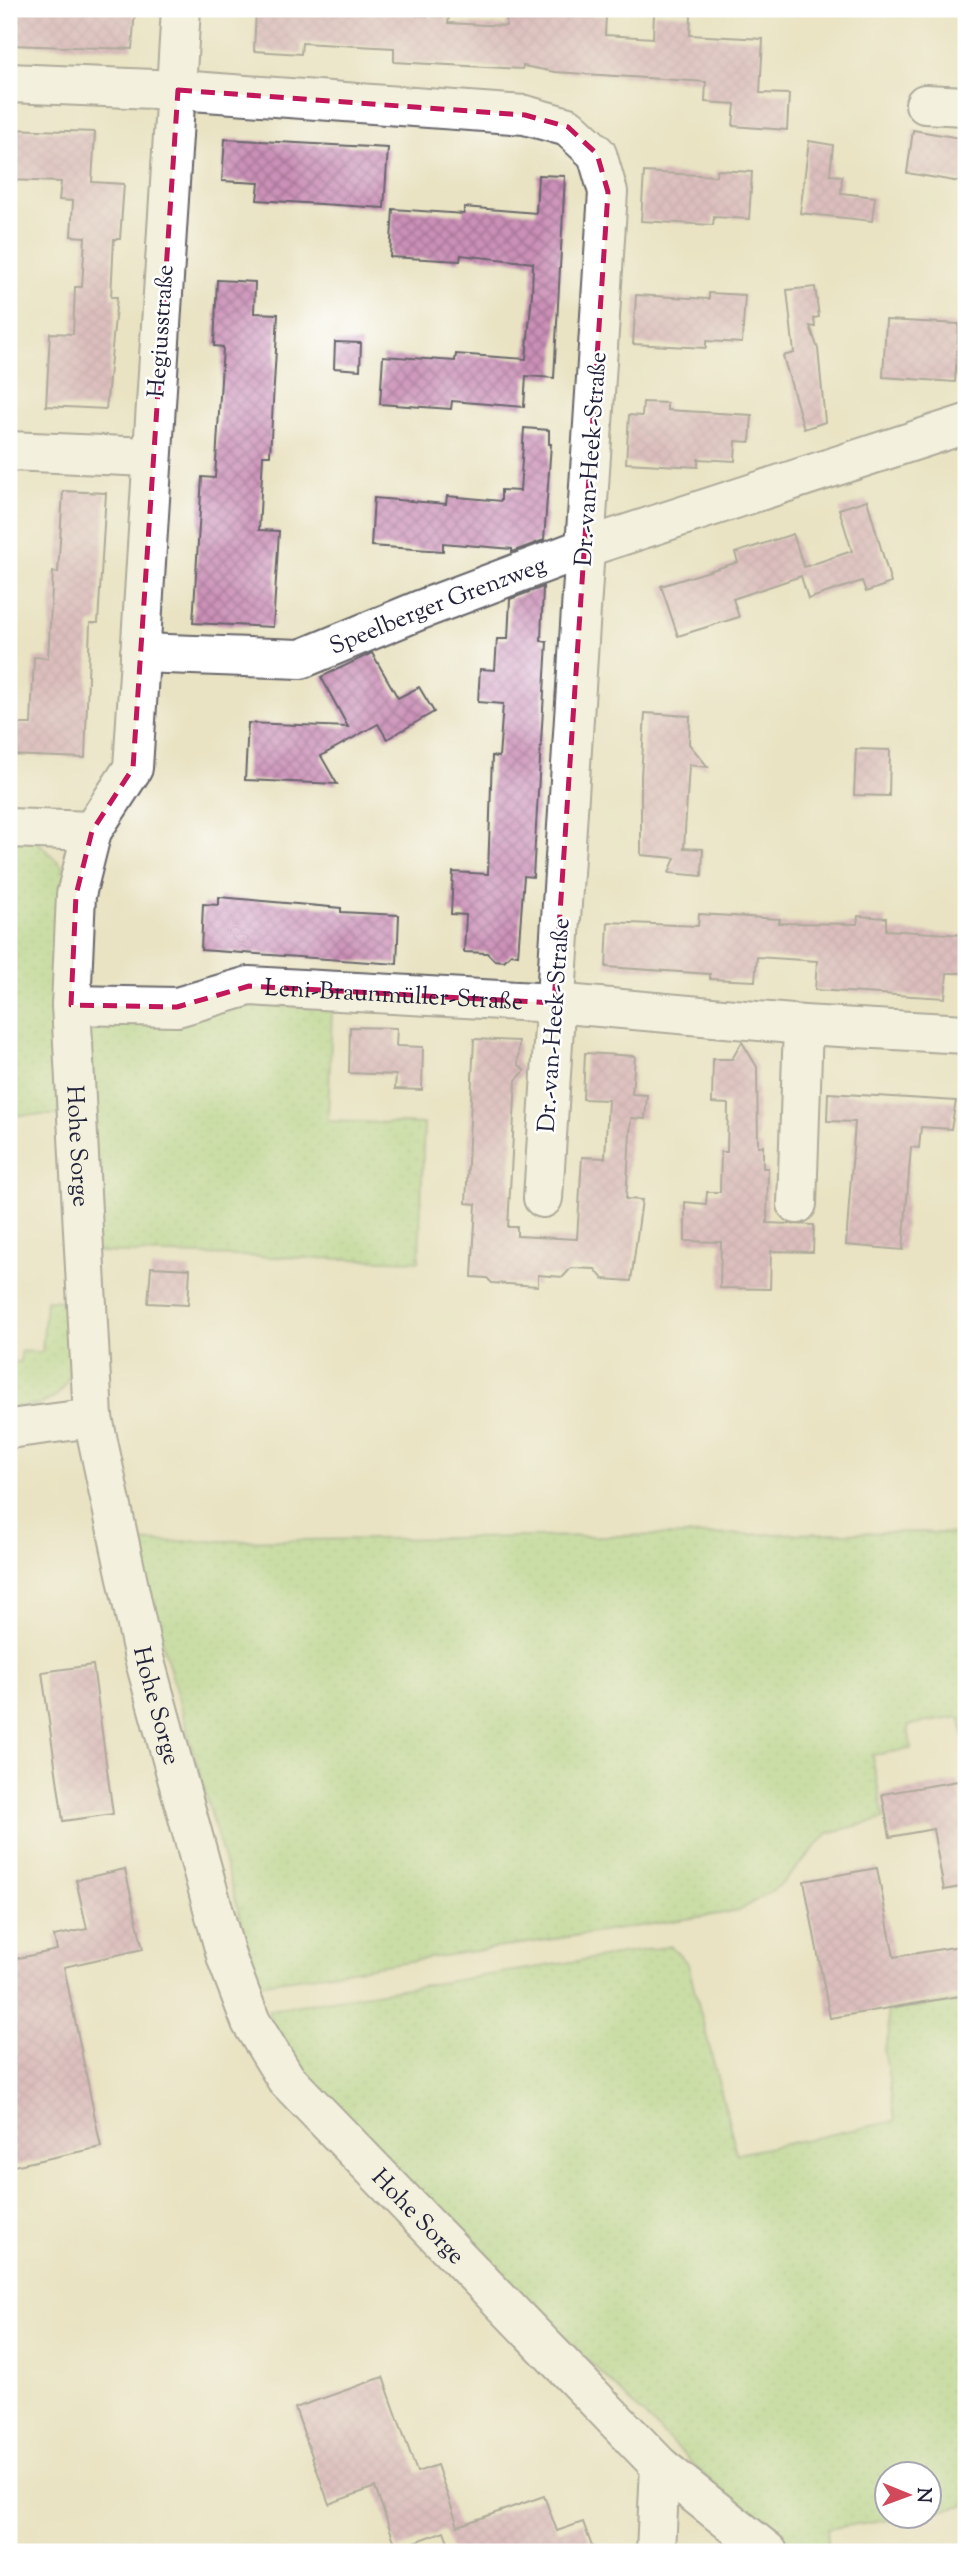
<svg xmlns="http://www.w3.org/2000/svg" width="975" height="2561" font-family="'Sorts Mill Goudy',serif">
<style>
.grass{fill:url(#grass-dots);stroke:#647c5f;stroke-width:2}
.building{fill:url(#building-cross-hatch)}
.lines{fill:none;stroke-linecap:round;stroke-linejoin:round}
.minor-casing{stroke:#68666b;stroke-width:42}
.minor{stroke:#fff;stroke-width:38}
.marked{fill:none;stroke:#c2185b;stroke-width:5;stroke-dasharray:14 9;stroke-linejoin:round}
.labels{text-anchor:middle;stroke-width:5;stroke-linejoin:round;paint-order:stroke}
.street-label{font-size:24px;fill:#22223b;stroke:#fff}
</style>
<defs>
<pattern id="grass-dots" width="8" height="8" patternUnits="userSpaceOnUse" patternTransform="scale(1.75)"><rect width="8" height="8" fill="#a5d583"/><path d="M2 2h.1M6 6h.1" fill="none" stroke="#8eb772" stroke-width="1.8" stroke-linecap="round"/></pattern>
<pattern id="building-cross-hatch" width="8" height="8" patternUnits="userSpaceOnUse" patternTransform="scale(1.75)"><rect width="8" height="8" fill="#cb90b7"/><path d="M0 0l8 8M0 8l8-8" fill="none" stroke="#a47596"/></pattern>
</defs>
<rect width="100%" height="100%" fill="#fff"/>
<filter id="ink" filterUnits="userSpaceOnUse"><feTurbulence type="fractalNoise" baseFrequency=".0143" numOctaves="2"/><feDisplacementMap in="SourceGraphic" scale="14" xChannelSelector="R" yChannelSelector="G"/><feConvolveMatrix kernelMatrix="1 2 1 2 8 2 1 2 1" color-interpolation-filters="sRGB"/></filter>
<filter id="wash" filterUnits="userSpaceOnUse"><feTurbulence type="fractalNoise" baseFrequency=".00686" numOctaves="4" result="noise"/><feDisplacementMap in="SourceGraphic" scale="28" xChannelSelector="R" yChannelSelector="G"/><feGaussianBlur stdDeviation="1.57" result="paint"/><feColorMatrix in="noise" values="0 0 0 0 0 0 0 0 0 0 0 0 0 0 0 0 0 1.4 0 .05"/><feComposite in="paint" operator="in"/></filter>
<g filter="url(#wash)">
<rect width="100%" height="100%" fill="#e9e3c3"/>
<g class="grass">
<path d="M9,835l23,1 32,32 -5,247h-50z"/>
<path d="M248,1006l84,1 -4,114 96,3 -5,137 -325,-9 -10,-217 16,-16z"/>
<path d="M46,1300l23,1c2,35 16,88 -27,102 -10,4 -23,4 -33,5v-47l11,1 1,-11 21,1z"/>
<path d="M922,1532l44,3v212l-6,-30 -52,8 3,24 -39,6 12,64 -56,14 -46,51 -43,27 -480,73 -125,-442z"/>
<path d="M671,1946l17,18 49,190 158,-33 -11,-73 5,-14 -2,-23 79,-11v505l-36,7v-38h-42v42h19l-80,13 2,23h-26l-13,-3 -68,-56 -404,-402 -40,-52 -10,-29z"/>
</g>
<g id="blocks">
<g class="building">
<path d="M9,9h126l-3,40 -123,-4z"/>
<path d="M256,9h142l-1,5 52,3 -1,6 58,3 1,-17h38l-1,3 62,4 -1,19 48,3 1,-25 37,2 -1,20 73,4 -3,54 29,1 -2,36 -54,-4 2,-22 -30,-2 1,-20 -151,-10 -32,-6 -1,3 -128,-7v-14l-92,-5 -1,11 -47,-3z"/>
<path d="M9,129l86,3 -3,50 32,2 -4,55h-6l-3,58h6l-11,112 -60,-3 4,-73 23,1 2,-47h7l3,-50 -14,-1 2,-35 -14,-1 2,-18 -52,-2z"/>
<path d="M913,130l53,9v44l-59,-10z"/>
<path d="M225,139l163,9 -4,60 -127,-8 2,-17 -37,-2z"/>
<path d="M809,141l24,4 -3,30 12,1 -1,17 34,4 -3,24 -72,-8z"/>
<path d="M717,170l35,2 -3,47 -35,-2 -1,8 -72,-4 3,-49 72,4z"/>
<path d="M538,175l27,1 -11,202 -28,-2 -2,31 -72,-6 -1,8 -71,-5 3,-48 72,5 1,-7 70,5 6,-65 1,-31 -72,-8 -1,6 -70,-4 3,-48 71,5v-7l72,6z"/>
<path d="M217,280l38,2 -1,31 24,1 -8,141h-7l-4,75 20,1 -6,96 -80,-4 9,-146 13,1 8,-131 -9,-1z"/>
<path d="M815,287l4,30 -5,1 1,9 -5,-1 8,23 7,73 -21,7 -21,-73 11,-3 -7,-63z"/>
<path d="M709,293l36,2 -3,48 -36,-2v7l-73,-4 3,-49 73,4z"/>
<path d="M886,320l73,4 -4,58 -72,-5z"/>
<path d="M335,342l26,1 -1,27 -26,-2z"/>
<path d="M643,402l24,1v7l85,5 -2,27 -14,-1 -1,20 -37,-2v8l-72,-4 3,-48 13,1z"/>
<path d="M524,428l25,2v14h2l-7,96 -32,12v-3l-69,-6v8l-72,-5 3,-48 72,6 1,-8 54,5v-11l19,1z"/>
<path d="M63,491l43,2 -8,130h-8l-5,135 -76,-3v-31h22l3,-67 14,1 5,-86 5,1z"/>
<path d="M867,500l24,83 -25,9 -4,-11 -54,18 -7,-23 -68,23 6,18 -61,19 -17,-50 77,-24 -3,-9 58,-19 11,33 48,-16 -13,-42z"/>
<path d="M543,587l-2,54 6,1 -14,235 -9,-1 -6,79 -7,-1 -7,7 -10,-1 -7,-7 -23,-1 2,-37 -15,-1 2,-42 35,2 4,-118 7,1 4,-53 -25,-2 2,-33 15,1 2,-31h11l2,-40z"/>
<path d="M372,653l26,45 21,-11 15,25 -47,27 -9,-15 -57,32 16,28 -92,-4 3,-57 100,4 -27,-50z"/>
<path d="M645,713l45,3 -1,28 19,23 -19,-2 -5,83 19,1 -1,27 -33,-3 6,-15 -34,-3v-79z"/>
<path d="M856,749l34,1 -1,46 -35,-1z"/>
<path d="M219,897l122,11v4l58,3 -2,49 -196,-14 2,-46 16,1z"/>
<path d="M699,914l81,5 -1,4 78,1 1,-8 28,2v12l78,5 -2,38h-15l-2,25 -130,-8 2,-29 -60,-4 -2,24 -45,-2v-5l-104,-7 2,-45 90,4z"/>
<path d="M350,1027l47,1 -1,18 27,1 -1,43 -27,-1 1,-14 -47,-2z"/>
<path d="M474,1039l45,2 -1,23 7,7 -9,9 -8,147h9v9l60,3 5,-82 23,1 3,-58 -25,-1 2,-46 50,3 -3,38 15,1 -2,24 -14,-1 -5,81 16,1 -11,81 -28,-2 -8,-10 -24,-1 -8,9 -25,-2v11l-46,-3 -5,-5 -15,-1 4,-73 -10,-1z"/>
<path d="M742,1042l15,25 1,79h5v22h5l-1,55 47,2 -1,27 -42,-1 -1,38 -50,-1 1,-46 -36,-1v-39l21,2 1,-12h13l1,-40h6l1,-48 -16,-1 1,-44h19z"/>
<path d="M828,1093l128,8 -5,28 -30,-2 -2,21 -8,-1 -8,103 -57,-5 9,-123 -28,-1z"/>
<path d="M151,1267l39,2 -2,36 -40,-2z"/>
<path d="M93,1665l20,149 -50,7 -21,-149z"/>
<path d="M958,1781l8,50v55l-22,4 -11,-61 -43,8 -8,-43z"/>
<path d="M877,1868l17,89 72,-12v50l-136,23 -26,-137z"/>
<path d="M125,1869l18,80 -79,18 37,180 -92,20v-207l48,-10 -3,-14 33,-7 -11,-49z"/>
<path d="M383,2377l34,95 20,-7 21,61 86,-30 13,35 26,-9 11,30h-142l-8,-21 -47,18 -22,-62 -46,17 -34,-96z"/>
</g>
</g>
</g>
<g filter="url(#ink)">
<use href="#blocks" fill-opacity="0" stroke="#68666b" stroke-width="2"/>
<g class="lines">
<g class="minor-casing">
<g id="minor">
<path id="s1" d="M181,9l-48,759 -41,63 -16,64 -5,110 22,413 51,240 83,301 24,63 35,57 374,387 108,86"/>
<path d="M9,83l169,7 347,25 43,12 29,27 11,38 -65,1006"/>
<path d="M925,104l41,2"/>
<path d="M9,451l141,6"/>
<path id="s2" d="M140,653l161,6 119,-49 164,-62 382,-124"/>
<path d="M9,828l83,3"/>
<path id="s3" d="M71,1005l106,2 72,-21 305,17 249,22 163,9"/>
<path d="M797,1204l6,-179"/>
<path d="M9,1429l84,-11"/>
<path d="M656,2552l4,-86"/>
</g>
</g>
<use href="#minor" class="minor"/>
</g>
</g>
<path d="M0 0H975V2561H0ZM178,90l347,25 43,12 29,27 11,38 -54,811 -305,-17 -72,21 -106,-2 5,-110 16,-64 41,-63z" fill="#e9e3c3" fill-opacity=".55" fill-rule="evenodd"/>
<path class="marked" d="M178,90l347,25 43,12 29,27 11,38 -54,811 -305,-17 -72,21 -106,-2 5,-110 16,-64 41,-63z"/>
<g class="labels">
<g class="street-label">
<text transform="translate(160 331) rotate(-86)" y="8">Hegiusstraße</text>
<text transform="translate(590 459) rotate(-86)" y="8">Dr.-van-Heek-Straße</text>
<text dy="8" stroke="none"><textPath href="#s2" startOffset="308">Speelberger Grenzweg</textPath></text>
<text dy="8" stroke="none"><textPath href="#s3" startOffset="326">Leni-Braunmüller-Straße</textPath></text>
<text transform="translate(553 1025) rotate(-86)" y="8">Dr.-van-Heek-Straße</text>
<text dy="8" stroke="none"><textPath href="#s1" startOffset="1153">Hohe Sorge</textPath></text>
<text dy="8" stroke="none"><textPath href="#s1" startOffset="1720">Hohe Sorge</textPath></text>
<text dy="8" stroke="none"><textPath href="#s1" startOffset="2308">Hohe Sorge</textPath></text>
</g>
</g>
<rect width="975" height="2561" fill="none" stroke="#fff" stroke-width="35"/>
<g transform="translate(908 2495) rotate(91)"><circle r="33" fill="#ffffff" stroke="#a7a7b1" stroke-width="2"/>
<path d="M0-5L12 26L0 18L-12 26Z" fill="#d1495b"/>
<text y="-10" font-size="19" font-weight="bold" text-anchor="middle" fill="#22223b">N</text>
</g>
</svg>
